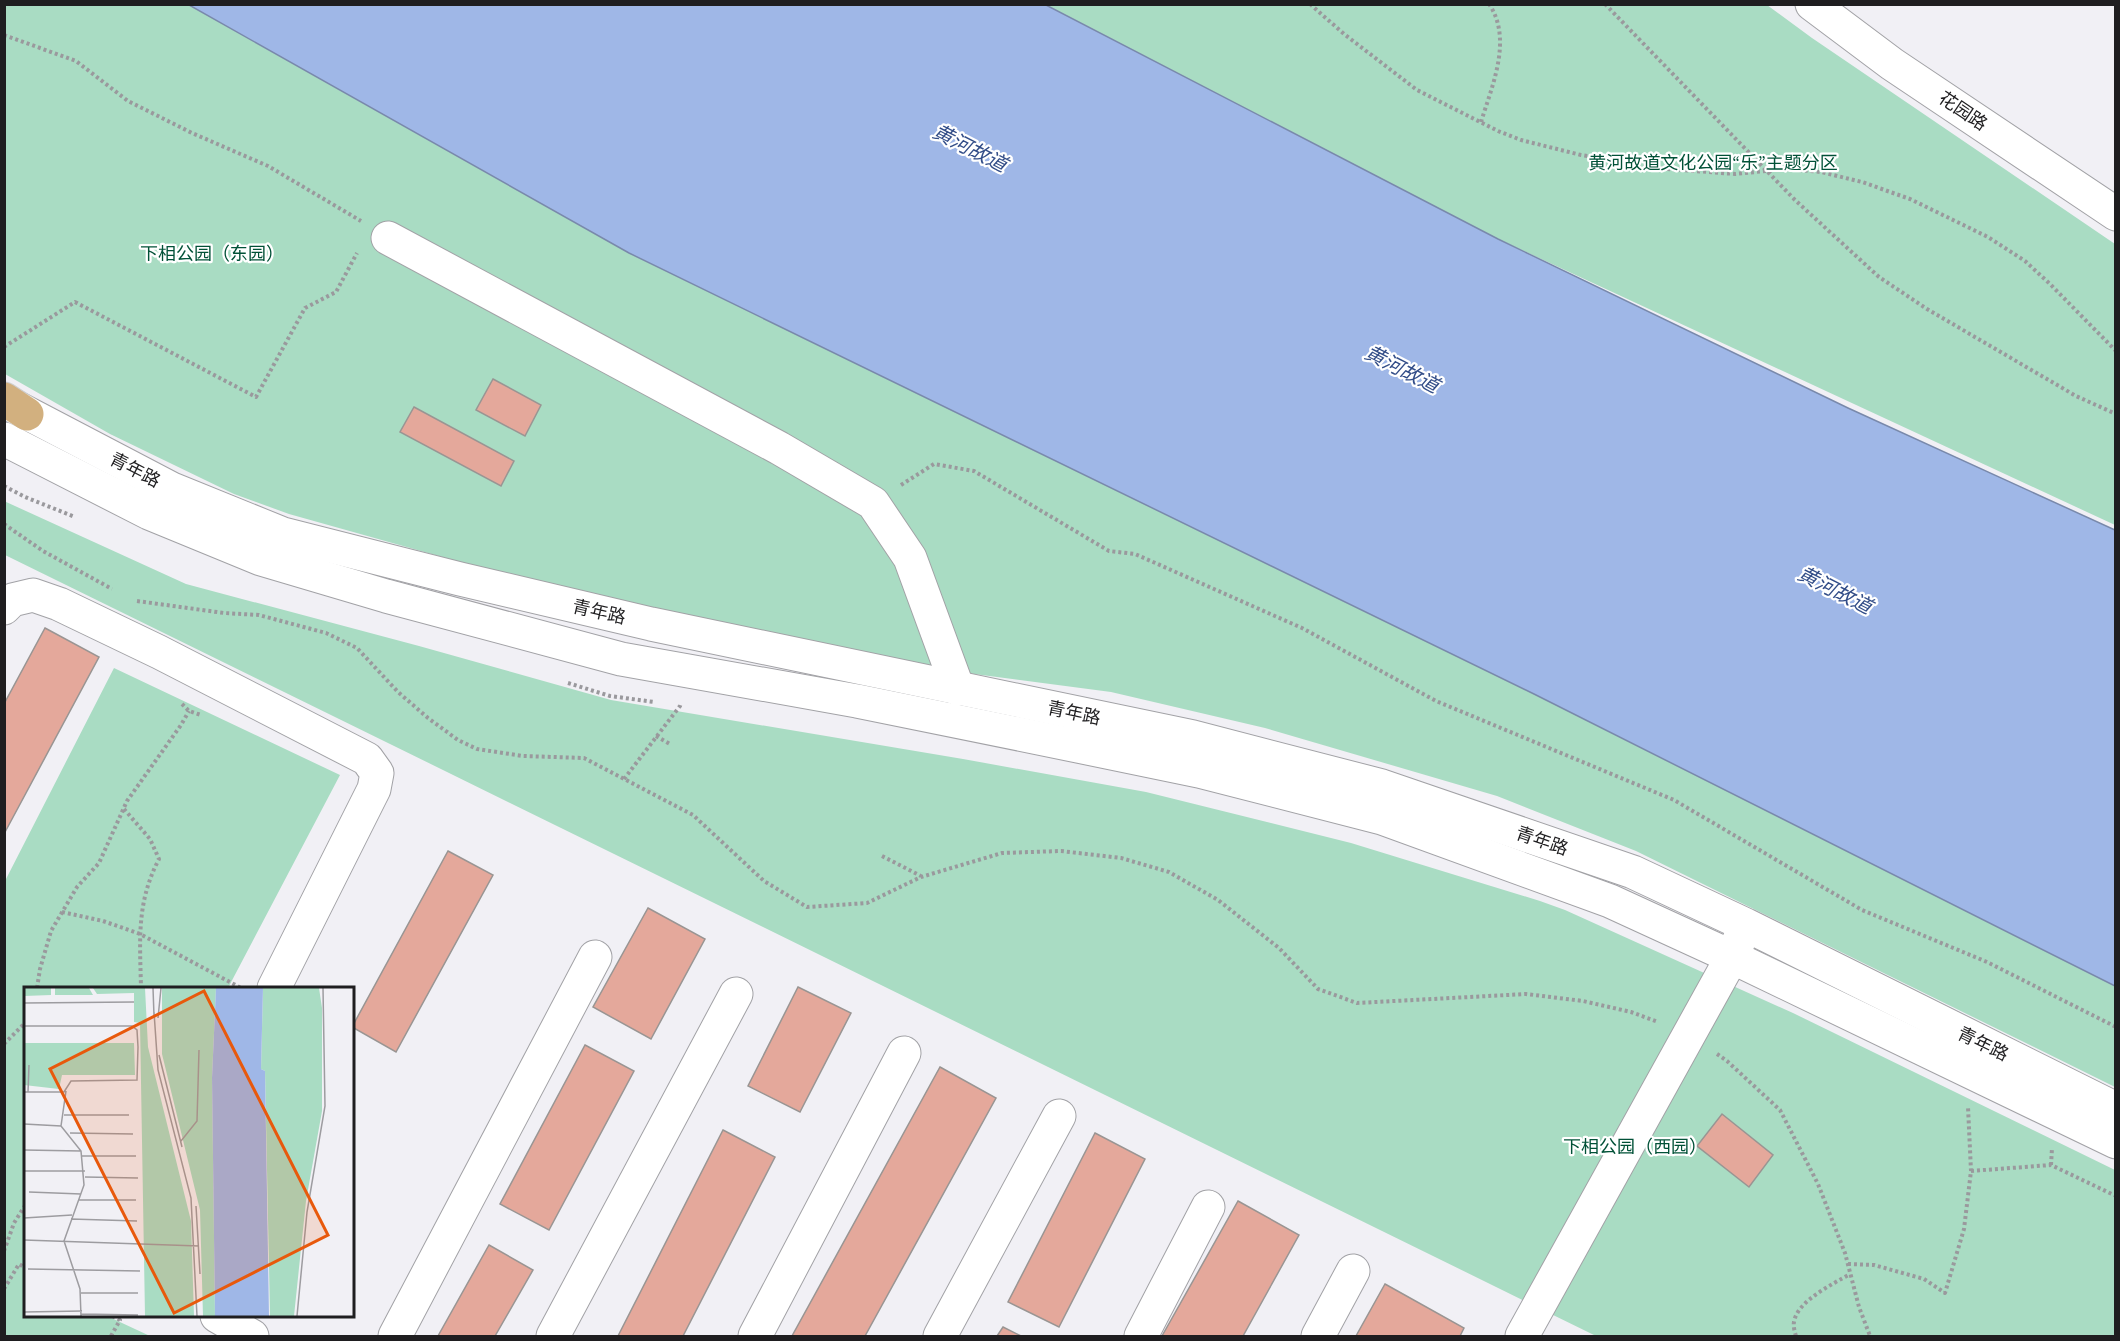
<svg xmlns="http://www.w3.org/2000/svg" width="2120" height="1341" font-family="'Source Sans 3','Noto Sans SC',sans-serif">
<style>
.green{fill:#a9dcc3}
.water{fill:#9fb7e7;stroke:#7989ab;stroke-width:1.5}
.building{fill:#e4a89b;stroke:#999593;stroke-width:1.5}
.lines{fill:none;stroke-linecap:round;stroke-linejoin:round}
.minor-casing{stroke:#a2a2a6;stroke-width:35}
.major-casing{stroke:#cecece;stroke-width:35}
.path{stroke:#9a999d;stroke-width:4;stroke-dasharray:3 3;stroke-linecap:butt}
.minor{stroke:#fff;stroke-width:33}
.major{stroke:#d2b07f;stroke-width:33}
.labels{text-anchor:middle;stroke-width:4.5;stroke-linejoin:round;paint-order:stroke}
.street-label{font-size:18px;fill:#1f1e20;stroke:#fff}
.park-label{font-size:18px;fill:#015137;stroke:#fff}
.water-label{font-size:20px;font-style:italic;fill:#324d88;stroke:#fff}
.inset-road{fill:none;stroke:#9d9ca0;stroke-width:1.5}
.view{fill:#e8590c;fill-opacity:0.15;stroke:#e8590c;stroke-width:3}
.inset-edge{fill:none;stroke:#1f1e20;stroke-width:3}
</style>
<rect width="100%" height="100%" fill="#f1f0f5"/>
<g class="green">
<path d="M5,5h184l440,248 905,441 581,292v101l-479,-236 -139,-55 -232,-68 -154,-36 -205,-27 -325,-69 -292,-82 -55,-20 -124,-60 -105,-60z"/>
<path d="M1046,5h721l45,33 303,206v281l-617,-286z"/>
<path d="M4,501l182,83 233,62 192,54 352,59 183,33 205,51 189,58 25,9 228,103 322,157v166h-519l-1591,-781z"/>
<path d="M114,668l226,107 -112,213h-202v328h81l43,20h-145v-455z"/>
</g>
<path class="water" d="M189,5h857l452,234 350,169 267,122v456l-581,-292 -905,-441z"/>
<g class="building">
<path d="M493,379l48,26 -16,31 -49,-26z"/>
<path d="M414,407l100,54 -13,25 -101,-54z"/>
<path d="M45,628l54,29 -95,177v-130z"/>
<path d="M448,851l45,24 -97,177 -44,-25z"/>
<path d="M648,908l57,31 -54,100 -58,-32z"/>
<path d="M798,987l53,26 -51,99 -52,-26z"/>
<path d="M585,1045l49,26 -85,159 -49,-26z"/>
<path d="M940,1067l56,31 -131,238h-73z"/>
<path d="M1722,1114l51,41 -24,32 -52,-41z"/>
<path d="M723,1130l52,27 -92,179h-65z"/>
<path d="M1095,1133l50,26 -86,168 -51,-25z"/>
<path d="M1238,1201l61,34 -56,101h-81z"/>
<path d="M489,1245l44,25 -38,66h-57z"/>
<path d="M1385,1284l79,44 -4,8h-104z"/>
<path d="M1003,1327l18,9h-24z"/>
</g>
<g class="lines">
<g class="minor-casing">
<g id="minor">
<path d="M1812,4l80,60 224,150"/>
<path d="M388,238l391,210 94,55 37,55 48,131"/>
<path d="M4,401l168,88 111,45 177,45 191,45 542,113 189,49 251,86 113,53 370,184"/>
<path d="M4,439l145,74 112,46 125,37 235,63 236,42 221,45 121,25 183,47 228,83 122,56 384,185"/>
<path d="M4,608l8,-8 21,-5 26,9 100,48 208,107 10,14 -3,16 -100,199"/>
<path d="M217,1316l35,20"/>
<path d="M395,1336l200,-379"/>
<path d="M553,1336l183,-342"/>
<path d="M755,1336l149,-283"/>
<path d="M940,1336l119,-220"/>
<path d="M1141,1336l67,-129"/>
<path d="M1318,1336l35,-65"/>
<path d="M1522,1336l210,-379 8,-19"/>
</g>
</g>
<g class="major-casing">
<path id="major" d="M4,399l23,15"/>
</g>
<g class="path">
<path d="M1310,4l34,30 73,56 81,41 23,9 60,15 87,14 67,5 51,-5 35,3 41,10 48,17 78,38 37,24 25,23 66,67"/>
<path d="M1605,4l190,196 84,77 48,32 149,87 40,18"/>
<path d="M4,35l72,26 52,40 64,32 76,33 93,55"/>
<path d="M1481,122c11,-36 32,-83 8,-118"/>
<path d="M4,347l71,-45 181,95 49,-89 31,-16 21,-39"/>
<path d="M901,485l33,-21 40,7 135,80 26,3 167,74 134,73 238,99 188,110 125,52 129,65"/>
<path d="M4,486l21,11 50,20"/>
<path d="M4,524l39,27 69,38"/>
<path d="M137,601l87,12 35,2 67,18 31,15 41,44 30,26 30,22 19,9 46,7 61,2 109,57 71,66 43,26 60,-4 54,-26 81,-24 59,-2 60,7 48,14 49,28 61,48 39,41 39,14 169,-9 57,7 48,11 27,10"/>
<path d="M568,683l42,13 44,6"/>
<path d="M182,704l7,7 12,4"/>
<path d="M656,736l14,8"/>
<path d="M624,779l56,-73 1,-3"/>
<path d="M124,809l26,30 9,20c-23,44 -19,82 -18,129"/>
<path d="M882,856l39,20"/>
<path d="M62,912l41,9 37,13 101,54"/>
<path d="M37,988l3,-19 11,-38 26,-44 22,-24 28,-62 54,-76 8,-14"/>
<path d="M4,1044l22,-22"/>
<path d="M1717,1054l10,7 53,49 38,74 27,69 14,54 11,29"/>
<path d="M2051,1165l1,-17"/>
<path d="M1971,1171l80,-6 65,31"/>
<path d="M4,1251l10,-28 12,-19"/>
<path d="M1848,1264l26,1 50,14 21,14 19,-64 7,-58 -3,-64"/>
<path d="M4,1289l15,-25 7,4"/>
<path d="M111,1336l9,-16 -8,-4"/>
<path d="M1796,1336c-1,-3 -3,-10 -2,-14 3,-21 39,-38 56,-48"/>
</g>
<use href="#minor" class="minor"/>
<use href="#major" class="major"/>
</g>
<g class="labels">
<g class="street-label">
<text transform="translate(1963 111) rotate(34)" y="6">花园路</text>
<text transform="translate(135 470) rotate(27)" y="6">青年路</text>
<text transform="translate(599 612) rotate(13)" y="6">青年路</text>
<text transform="translate(1074 713) rotate(12)" y="6">青年路</text>
<text transform="translate(1542 841) rotate(19)" y="6">青年路</text>
<text transform="translate(1983 1044) rotate(26)" y="6">青年路</text>
</g>
<g class="park-label">
<text x="1713" y="169">黄河故道文化公园“乐”主题分区</text>
<text x="212" y="260">下相公园（东园）</text>
<text x="1635" y="1153">下相公园（西园）</text>
</g>
<g class="water-label">
<text transform="translate(970 148) rotate(27)" y="7">黄河故道</text>
<text transform="translate(1402 369) rotate(27)" y="7">黄河故道</text>
<text transform="translate(1835 590) rotate(27)" y="7">黄河故道</text>
</g>
</g>
<g transform="translate(24 987)">
<rect width="330" height="330" fill="#f1f0f5"/>
<path d="M0,1h27v7l-27,1zM31,1h34l4,7h-38zM69,1h52l3,59 43,174 3,95h-49l-5,-293 -6,-1v-29l-37,1zM138,1h54l-4,90 3,238h-12l-3,-106 -38,-156zM239,1h56l3,20v103l-16,90 -12,115h-24l-5,-245 -4,-2zM0,56h110l1,32h-73l-3,14 -35,-4z" fill="#a9dcc3"/>
<path d="M192,1h47l-2,81 4,2 4,245h-54l-3,-238z" fill="#9fb7e7"/>
<path class="inset-road" d="M129,1l1,28M0,16l110,-1M130,25l4,58 33,128 6,118M134,31l3,-30M0,39h108l5,4 1,17 -1,33 -66,1 -7,11h-40M135,68l23,92M4,105l1,-27M40,128h65M0,137l37,2 20,25 3,34 -20,56 16,48 1,27M37,139l5,-35M46,146l63,1M157,154l16,-20 2,-71M0,163l57,1M58,169h54M0,184h61M61,190l53,1M5,205l52,2M54,213h58M172,219l4,68M0,231l48,-3M47,232l66,2M0,253l175,6M4,282l112,2M57,306h57M0,325l58,-1M57,327l57,1M273,329l10,-104 18,-106 -2,-118"/>
<path class="view" d="M180,4l124,244 -154,78 -124,-244z"/>
<rect width="330" height="330" class="inset-edge"/>
</g>
<rect width="2120" height="1341" fill="none" stroke="#1f1e20" stroke-width="12"/>
</svg>
